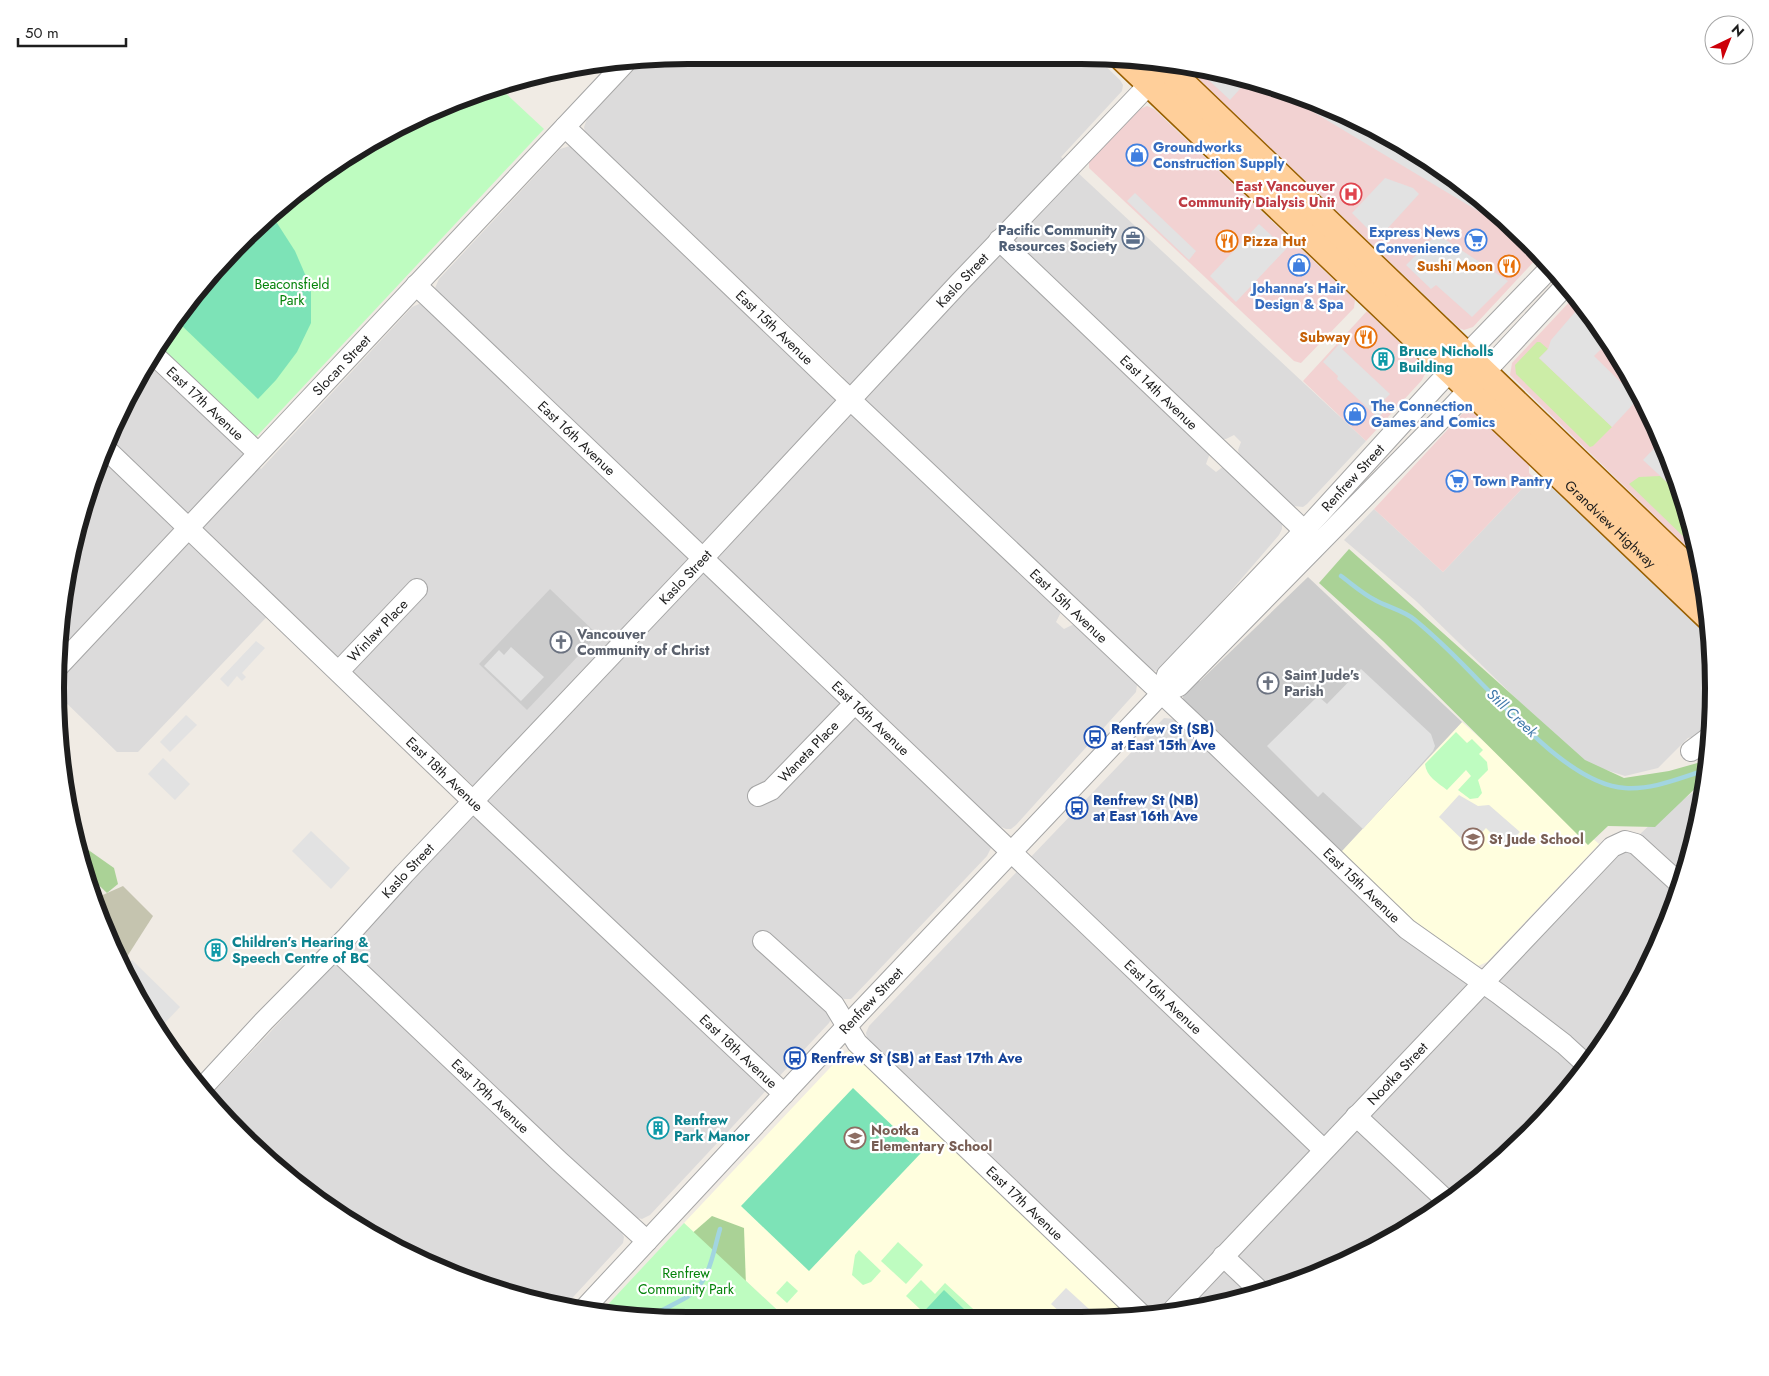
<svg xmlns="http://www.w3.org/2000/svg" width="1769" height="1376" font-family="Jost,sans-serif">
<style>
.residential{fill:#dcdbdb}
.commercial{fill:#f2d2d2}
.industrial{fill:#e9d5e6}
.education{fill:#fffede}
.religious{fill:#ccc}
.construction{fill:#c5c4af}
.grass{fill:#cceda7}
.forest{fill:#aad296}
.park{fill:#befcc0}
.pitch{fill:#7de3b7}
.parking{fill:#e2e2e2}
.lines{fill:none;stroke-linecap:round;stroke-linejoin:round}
.stream{stroke:#a2d5e0;stroke-width:4.5}
.minor-casing{stroke:#a5a5a5;stroke-width:22}
.major-casing{stroke:#995f00;stroke-width:28}
.minor{stroke:#fff;stroke-width:20}
.major{stroke:#ffcf9a;stroke-width:25}
.rail-casing{stroke:#6c6c6c;stroke-width:5.5}
.rail{stroke:#fff;stroke-width:4;stroke-dasharray:11;stroke-linecap:butt}
.labels{text-anchor:middle;stroke-width:4.5;stroke-linejoin:round;paint-order:stroke}
.shop-label{font-size:14px;font-weight:bold;fill:#366cbe;stroke:#fff;text-anchor:start}
.health-label{font-size:14px;font-weight:bold;fill:#be3a42;stroke:#fff;text-anchor:end}
.service-label{font-size:14px;font-weight:bold;fill:#4e5e75;stroke:#fff;text-anchor:end}
.food-label{font-size:14px;font-weight:bold;fill:#c56008;stroke:#fff;text-anchor:end}
.street-label{font-size:14px;fill:#1e1e1e;stroke:#fff}
.park-label{font-size:14px;fill:#05830a;stroke:#fff}
.culture-label{font-size:14px;font-weight:bold;fill:#0d838f;stroke:#fff;text-anchor:start}
.worship-label{font-size:14px;font-weight:bold;fill:#5b616d;stroke:#fff;text-anchor:start}
.transit-label{font-size:14px;font-weight:bold;fill:#164399;stroke:#fff;text-anchor:start}
.education-label{font-size:14px;font-weight:bold;fill:#785e54;stroke:#fff;text-anchor:start}
.water-label{font-size:15px;font-style:italic;fill:#427bac;stroke:#fff}
.rim{fill:none;stroke:#1e1e1e;stroke-width:6}
</style>
<rect width="100%" height="100%" fill="#f0ebe4"/>
<g class="residential">
<path d="M688,55l407,1 25,24 3,5 -1,6 -61,66 305,284 -59,63 -4,3 -9,-1 -55,-52 -1,-4 3,-8 -7,-7 -8,4h-3l-200,-190 187,204 -4,11 10,8 8,-6 58,56v7l-3,6 -117,136h-6l-5,-1 -277,-262 -13,11 200,193 -5,10 8,7 10,-5 61,57 2,4 -1,7 -120,133 -5,4h-5l-7,-3 -11,13 3,9 -4,8 -134,141 -2,2h-7l-8,-6 -13,13 8,13 -2,4 -179,192 -8,4 -7,-2 -62,-57 -11,13 58,56 4,8 -1,6 -60,65 -117,-35 -110,-59 -96,-79 -30,-39 278,-296 -207,-198 -143,150h-21l-61,-59 -1,-5 21,-164 64,-152 6,-9 115,106 151,-162 7,-3 5,1 270,231 -255,-243 -4,-5 4,-9 121,-130 10,-3 261,245 12,-14 -258,-245 -1,-5 3,-8 55,-58z"/>
<path d="M1533,477l4,3 6,-2 167,158 2,86 -11,13 -13,3 -30,30 -33,8 -44,-14 -165,-161 -72,-61 30,-31 69,63z"/>
<path d="M1164,718l12,1 308,277 131,-141 14,-6 48,43 -28,76 -66,105 -84,91 -101,72 -114,51 -129,26 -288,-274 -1,-6 3,-7z"/>
<path d="M1704,784l-11,68 -9,22 -27,-26 -5,-2 -14,-10 14,-13z"/>
</g>
<g class="commercial">
<path d="M1191,70l93,19 54,24 144,88 58,54 -67,72 -9,3 -5,-2 -266,-254z"/>
<path d="M1147,106l7,3 201,191 -1,8 -53,55 -7,-2 -205,-193v-6l51,-53z"/>
<path d="M1575,296l54,75 51,113 18,74 -188,-183 2,-12z"/>
<path d="M1367,311l55,53 3,10 -3,6 -56,61 -63,-60z"/>
<path d="M1471,412l6,3 52,50v8l4,4 -90,95 -69,-63 88,-95z"/>
</g>
<path class="industrial" d="M1360,123l37,17 70,46 6,6z"/>
<g class="education">
<path d="M1462,722l137,122 -112,118 -9,4 -20,-13 -50,-37 -67,-64z"/>
<path d="M850,1051l4,1 281,265 -12,3 -334,1 -105,-98 159,-169z"/>
</g>
<g class="religious">
<path d="M1308,577l154,145 -121,130 -156,-149 -2,-5v-4l10,-11 7,-2z"/>
<path d="M550,589l48,46 -71,75 -48,-46z"/>
</g>
<path class="construction" d="M123,886l30,30 -30,47 -27,-65z"/>
<g class="grass">
<path d="M1537,342h3l8,7 -9,9 73,69 -19,19 -3,1 -74,-73 -1,-9z"/>
<path d="M1660,476l24,22 8,38 -4,5 -59,-57 10,-7z"/>
</g>
<g class="forest">
<path d="M1349,549l236,211 39,18 45,-7 39,-11 -4,20 -49,47 -47,-1 -20,19 -205,-204 -64,-58z"/>
<path d="M87,849l27,19 4,16 -11,9 -22,-21 -8,-18z"/>
<path d="M712,1216l32,12 2,58 -4,35h-54l-71,-7 72,-78z"/>
</g>
<g class="park">
<path d="M499,87l45,42 -287,307 -5,-1 -94,-87 82,-107 131,-101z"/>
<path d="M1456,732l11,11 5,-4 11,11 -4,4 8,8 1,8 -10,10 4,13 -4,5 -8,1 -12,-9 13,-14 -5,-6 -19,20c-9,-7 -21,-14 -22,-26z"/>
<path d="M684,1223l105,98h-101l-87,-9z"/>
<path d="M898,1242l25,23 -17,19 -25,-23z"/>
<path d="M859,1250l22,21 -10,11 -8,3 -11,-10 3,-20z"/>
<path d="M921,1280l14,14 10,-11 40,37h-75l10,-11 -14,-13z"/>
<path d="M787,1281l11,10 -11,12 -11,-10z"/>
</g>
<g class="pitch">
<path d="M271,217l6,6 18,28 16,37v35l-14,29 -21,28 -18,19 -80,-77 62,-81z"/>
<path d="M853,1088l68,65 -112,118 -68,-65z"/>
<path d="M944,1290l20,19 -11,11h-37z"/>
</g>
<g class="parking">
<path d="M1200,72l47,9 -17,19z"/>
<path d="M1270,86l14,3 34,15 173,105 27,26z"/>
<path d="M1385,178l28,10 6,6 -41,45 -26,-26z"/>
<path d="M1135,193l61,58 -7,9 -62,-59z"/>
<path d="M1259,224l27,25 -50,53 -26,-26z"/>
<path d="M1437,234l71,47 -36,36 -36,-32 -5,4 -25,-24z"/>
<path d="M1581,305l27,37 -14,14 44,43 -26,28 -73,-69 9,-9 3,-9z"/>
<path d="M1343,340l4,4 -5,5 48,45 -6,6 6,5 -12,13 -41,-39 1,-3 -15,-14z"/>
<path d="M1661,441l19,43 4,14 -41,-38z"/>
<path d="M256,641l9,7 -23,25 4,4 -4,4 -5,-5 -9,11 -8,-8z"/>
<path d="M511,647l33,30 -23,24 -37,-35 15,-16 5,5z"/>
<path d="M1361,669l70,65 4,12 -2,5 -70,78 -40,-37 -5,5 -51,-51 51,-50 9,8z"/>
<path d="M186,715l11,10 -27,27 -10,-10z"/>
<path d="M163,758l27,26 -15,16 -27,-26z"/>
<path d="M1459,795l19,11 11,-1 31,27 -15,15 -19,-19 -17,18 -30,-29z"/>
<path d="M311,831l39,37 -19,21 -39,-38z"/>
<path d="M132,960l48,47 -21,22 -19,-24 -15,-37z"/>
<path d="M1066,1288l35,32h-46l6,-7 -10,-9z"/>
</g>
<g class="lines">
<g class="stream">
<path d="M1341,576c11,8 22,18 34,24 12,7 30,11 40,20 23,19 45,41 66,63 35,35 93,102 144,105 28,2 55,-10 81,-18"/>
<path d="M649,1317c13,-7 26,-13 38,-20 23,-14 26,-45 33,-68"/>
</g>
<g class="minor-casing">
<g id="minor">
<path id="s1" d="M565,127l274,262 370,349 198,191 92,65 65,50 24,22"/>
<path id="s2" d="M999,240l314,299"/>
<path id="s3" d="M416,285l908,865"/>
<path id="s4" d="M153,354l105,99"/>
<path id="s5" d="M107,450l374,359 303,285"/>
<path id="s6" d="M58,667l567,-604"/>
<path id="s7" d="M339,671l78,-82"/>
<path id="s8" d="M1161,694l6,-19 137,-144 133,-146 115,-119"/>
<path d="M1691,751l20,-15"/>
<path id="s9" d="M758,796l13,-6 84,-87"/>
<path id="s10" d="M763,941l71,64 23,38 286,273"/>
<path id="s11" d="M335,949l224,212 88,80"/>
<path id="s12" d="M203,1087l61,-66 83,-84 57,-63 288,-304 267,-287 200,-209"/>
<path d="M1356,1116l91,85"/>
<path d="M1223,1256l38,36"/>
<path id="s13" d="M1173,1310l439,-463 13,-6 11,3 44,40"/>
<path id="s14" d="M582,1311l278,-299 301,-318 18,-8 266,-271 122,-131"/>
</g>
</g>
<g class="major-casing">
<g id="major">
<path id="s15" d="M1120,56l589,562"/>
<path d="M1163,64l540,518"/>
</g>
</g>
<use href="#minor" class="minor"/>
<use href="#major" class="major"/>
<g class="rail-casing">
<path id="rail" d="M1395,139l8,5"/>
</g>
<use href="#rail" class="rail"/>
</g>
<defs>
<g id="shop-ring" transform="scale(1.125)"><circle r="9.5" fill="#fff" stroke="#3f7fe0" stroke-width="1.5"/><path d="M-5-2.5h2.3a2.7 3.5 0 0 1 5.4 0H5L5.5 6h-11ZM-1.5-2.5h3a1.5 2.3 0 0 0-3 0Z" fill="#3f7fe0"/></g>
<g id="hospital-ring" transform="scale(1.125)"><circle r="9.5" fill="#fff" stroke="#e0444e" stroke-width="1.5"/><path d="M-5-5h3v3.5h4V-5h3V5h-3V1.5h-4V5h-3Z" fill="#e0444e"/></g>
<g id="office-ring" transform="scale(1.125)"><circle r="9.5" fill="#fff" stroke="#5c6f8a" stroke-width="1.5"/><path d="M-6-3h4V-5.5h4V-3h4V5H-6ZM-1-4.5V-3h2v-1.5ZM-6 0V1H6V0Z" fill="#5c6f8a"/></g>
<g id="supermarket-ring" transform="scale(1.125)"><circle r="9.5" fill="#fff" stroke="#3f7fe0" stroke-width="1.5"/><path d="M-6-5.5h2.5l.6 2H6L4.5 2H-2.5L-4.4-4H-6ZM-1.5 3.2a1.3 1.3 0 1 0 .1 0ZM3 3.2a1.3 1.3 0 1 0 .1 0Z" fill="#3f7fe0"/></g>
<g id="restaurant-ring" transform="scale(1.125)"><circle r="9.5" fill="#fff" stroke="#e8710a" stroke-width="1.5"/><path d="M-5-6h1v4h1v-4h1v4h1v-4h1v5L-1.5 .5V6h-2V.5L-5-1ZM5-6V6H3V1.5H1.5Q1.5-4 5-6Z" fill="#e8710a"/></g>
<g id="building-ring" transform="scale(1.125)"><circle r="9.5" fill="#fff" stroke="#0f9aa8" stroke-width="1.5"/><path d="M-4-6H4V6H1V3H-1V6H-4ZM-2.5-4.3h1.7v1.8h-1.7ZM.8-4.3h1.7v1.8H.8ZM-2.5-1h1.7V.8h-1.7ZM.8-1h1.7V.8H.8Z" fill="#0f9aa8"/></g>
<g id="church-ring" transform="scale(1.125)"><circle r="9.5" fill="#fff" stroke="#6b7280" stroke-width="1.5"/><path d="M-1.2-6h2.4v3.5h3.3v2.4h-3.3V6h-2.4V-.1h-3.3v-2.4h3.3Z" fill="#6b7280"/></g>
<g id="bus-ring" transform="scale(1.125)"><circle r="9.5" fill="#fff" stroke="#1a4fb4" stroke-width="1.5"/><path d="M-5-6H5V4H4V6H2V4H-2V6H-4V4H-5ZM-3.5-4V0h7V-4ZM-3.5 1.2v1.5H-2V1.2ZM2 1.2v1.5H3.5V1.2Z" fill="#1a4fb4"/></g>
<g id="school-ring" transform="scale(1.125)"><circle r="9.5" fill="#fff" stroke="#8d6e63" stroke-width="1.5"/><path d="M0-5L7-2L0 1L-7-2ZM-4 1L0 2.5L4 1V4Q0 6-4 4Z" fill="#8d6e63"/></g>
</defs>
<g fill-rule="evenodd">
<use href="#shop-ring" x="1137" y="155"/>
<use href="#hospital-ring" x="1351" y="194"/>
<use href="#office-ring" x="1133" y="238"/>
<use href="#supermarket-ring" x="1476" y="240"/>
<use href="#restaurant-ring" x="1227" y="241"/>
<use href="#shop-ring" x="1299" y="265"/>
<use href="#restaurant-ring" x="1509" y="266"/>
<use href="#restaurant-ring" x="1366" y="337"/>
<use href="#building-ring" x="1383" y="359"/>
<use href="#shop-ring" x="1355" y="414"/>
<use href="#supermarket-ring" x="1457" y="481"/>
<use href="#church-ring" x="561" y="642"/>
<use href="#church-ring" x="1268" y="683"/>
<use href="#bus-ring" x="1095" y="737"/>
<use href="#bus-ring" x="1077" y="808"/>
<use href="#school-ring" x="1473" y="839"/>
<use href="#building-ring" x="216" y="950"/>
<use href="#bus-ring" x="795" y="1058"/>
<use href="#building-ring" x="658" y="1128"/>
<use href="#school-ring" x="855" y="1138"/>
</g>
<g class="labels">
<g class="shop-label">
<text x="1153" y="152">Groundworks<tspan x="1153" dy="16">Construction Supply</tspan></text>
<text x="1460" y="237" text-anchor="end">Express News<tspan x="1460" dy="16">Convenience</tspan></text>
<text x="1299" y="293" text-anchor="middle">Johanna’s Hair<tspan x="1299" dy="16">Design &amp; Spa</tspan></text>
<text x="1371" y="411">The Connection<tspan x="1371" dy="16">Games and Comics</tspan></text>
<text x="1473" y="486">Town Pantry</text>
</g>
<g class="health-label">
<text x="1335" y="191">East Vancouver<tspan x="1335" dy="16">Community Dialysis Unit</tspan></text>
</g>
<g class="service-label">
<text x="1117" y="235">Pacific Community<tspan x="1117" dy="16">Resources Society</tspan></text>
</g>
<g class="food-label">
<text x="1243" y="246" text-anchor="start">Pizza Hut</text>
<text x="1493" y="271">Sushi Moon</text>
<text x="1350" y="342">Subway</text>
</g>
<g class="street-label">
<text dy="5" stroke="none"><textPath href="#s12" startOffset="1108">Kaslo Street</textPath></text>
<text dy="5" stroke="none"><textPath href="#s1" startOffset="290">East 15th Avenue</textPath></text>
<text dy="5" stroke="none"><textPath href="#s6" startOffset="414">Slocan Street</textPath></text>
<text dy="5" stroke="none"><textPath href="#s2" startOffset="221">East 14th Avenue</textPath></text>
<text dy="5" stroke="none"><textPath href="#s4" startOffset="72">East 17th Avenue</textPath></text>
<text dy="5" stroke="none"><textPath href="#s3" startOffset="222">East 16th Avenue</textPath></text>
<text dy="5" stroke="none"><textPath href="#s8" startOffset="291">Renfrew Street</textPath></text>
<text dy="5" stroke="none"><textPath href="#s15" startOffset="678">Grandview Highway</textPath></text>
<text dy="5" stroke="none"><textPath href="#s12" startOffset="702">Kaslo Street</textPath></text>
<text dy="5" stroke="none"><textPath href="#s1" startOffset="695">East 15th Avenue</textPath></text>
<text dy="5" stroke="none"><textPath href="#s7" startOffset="56">Winlaw Place</textPath></text>
<text dy="5" stroke="none"><textPath href="#s3" startOffset="628">East 16th Avenue</textPath></text>
<text dy="5" stroke="none"><textPath href="#s9" startOffset="68">Waneta Place</textPath></text>
<text dy="5" stroke="none"><textPath href="#s5" startOffset="468">East 18th Avenue</textPath></text>
<text dy="5" stroke="none"><textPath href="#s12" startOffset="298">Kaslo Street</textPath></text>
<text dy="5" stroke="none"><textPath href="#s1" startOffset="1100">East 15th Avenue</textPath></text>
<text dy="5" stroke="none"><textPath href="#s3" startOffset="1032">East 16th Avenue</textPath></text>
<text dy="5" stroke="none"><textPath href="#s14" startOffset="424">Renfrew Street</textPath></text>
<text dy="5" stroke="none"><textPath href="#s5" startOffset="872">East 18th Avenue</textPath></text>
<text dy="5" stroke="none"><textPath href="#s13" startOffset="326">Nootka Street</textPath></text>
<text dy="5" stroke="none"><textPath href="#s11" startOffset="214">East 19th Avenue</textPath></text>
<text dy="5" stroke="none"><textPath href="#s10" startOffset="372">East 17th Avenue</textPath></text>
</g>
<g class="park-label">
<text x="292" y="289">Beaconsfield<tspan x="292" dy="16">Park</tspan></text>
<text x="686" y="1278">Renfrew<tspan x="686" dy="16">Community Park</tspan></text>
</g>
<g class="culture-label">
<text x="1399" y="356">Bruce Nicholls<tspan x="1399" dy="16">Building</tspan></text>
<text x="232" y="947">Children’s Hearing &amp;<tspan x="232" dy="16">Speech Centre of BC</tspan></text>
<text x="674" y="1125">Renfrew<tspan x="674" dy="16">Park Manor</tspan></text>
</g>
<g class="worship-label">
<text x="577" y="639">Vancouver<tspan x="577" dy="16">Community of Christ</tspan></text>
<text x="1284" y="680">Saint Jude's<tspan x="1284" dy="16">Parish</tspan></text>
</g>
<g class="transit-label">
<text x="1111" y="734">Renfrew St (SB)<tspan x="1111" dy="16">at East 15th Ave</tspan></text>
<text x="1093" y="805">Renfrew St (NB)<tspan x="1093" dy="16">at East 16th Ave</tspan></text>
<text x="811" y="1063">Renfrew St (SB) at East 17th Ave</text>
</g>
<g class="education-label">
<text x="1489" y="844">St Jude School</text>
<text x="871" y="1135">Nootka<tspan x="871" dy="16">Elementary School</tspan></text>
</g>
<g class="water-label">
<text transform="translate(1512 713) rotate(43)" y="5">Still Creek</text>
</g>
</g>
<path d="M0 0H1769V1376H0ZM688 64H1081A624 624 0 0 1 1705 688V688A624 624 0 0 1 1081 1312H688A624 624 0 0 1 64 688V688A624 624 0 0 1 688 64Z" fill="#fff" fill-rule="evenodd"/>
<path class="rim" d="M688 64H1081A624 624 0 0 1 1705 688V688A624 624 0 0 1 1081 1312H688A624 624 0 0 1 64 688V688A624 624 0 0 1 688 64Z"/>
<g transform="translate(1729 40) rotate(43)"><circle r="24" fill="#ffffff" stroke="#a5a5a5"/>
<path d="M0-4L9 19L0 12L-9 19Z" fill="#cd0009"/>
<text y="-8" font-size="14" font-weight="bold" text-anchor="middle" fill="#1e1e1e">N</text>
</g>
<path d="M18 38v8h108v-8" fill="none" stroke="#1e1e1e" stroke-width="2.5"/>
<text x="25" y="38" font-size="15" fill="#1e1e1e" stroke="#ffffff" stroke-width="4" paint-order="stroke">50 m</text>
</svg>
